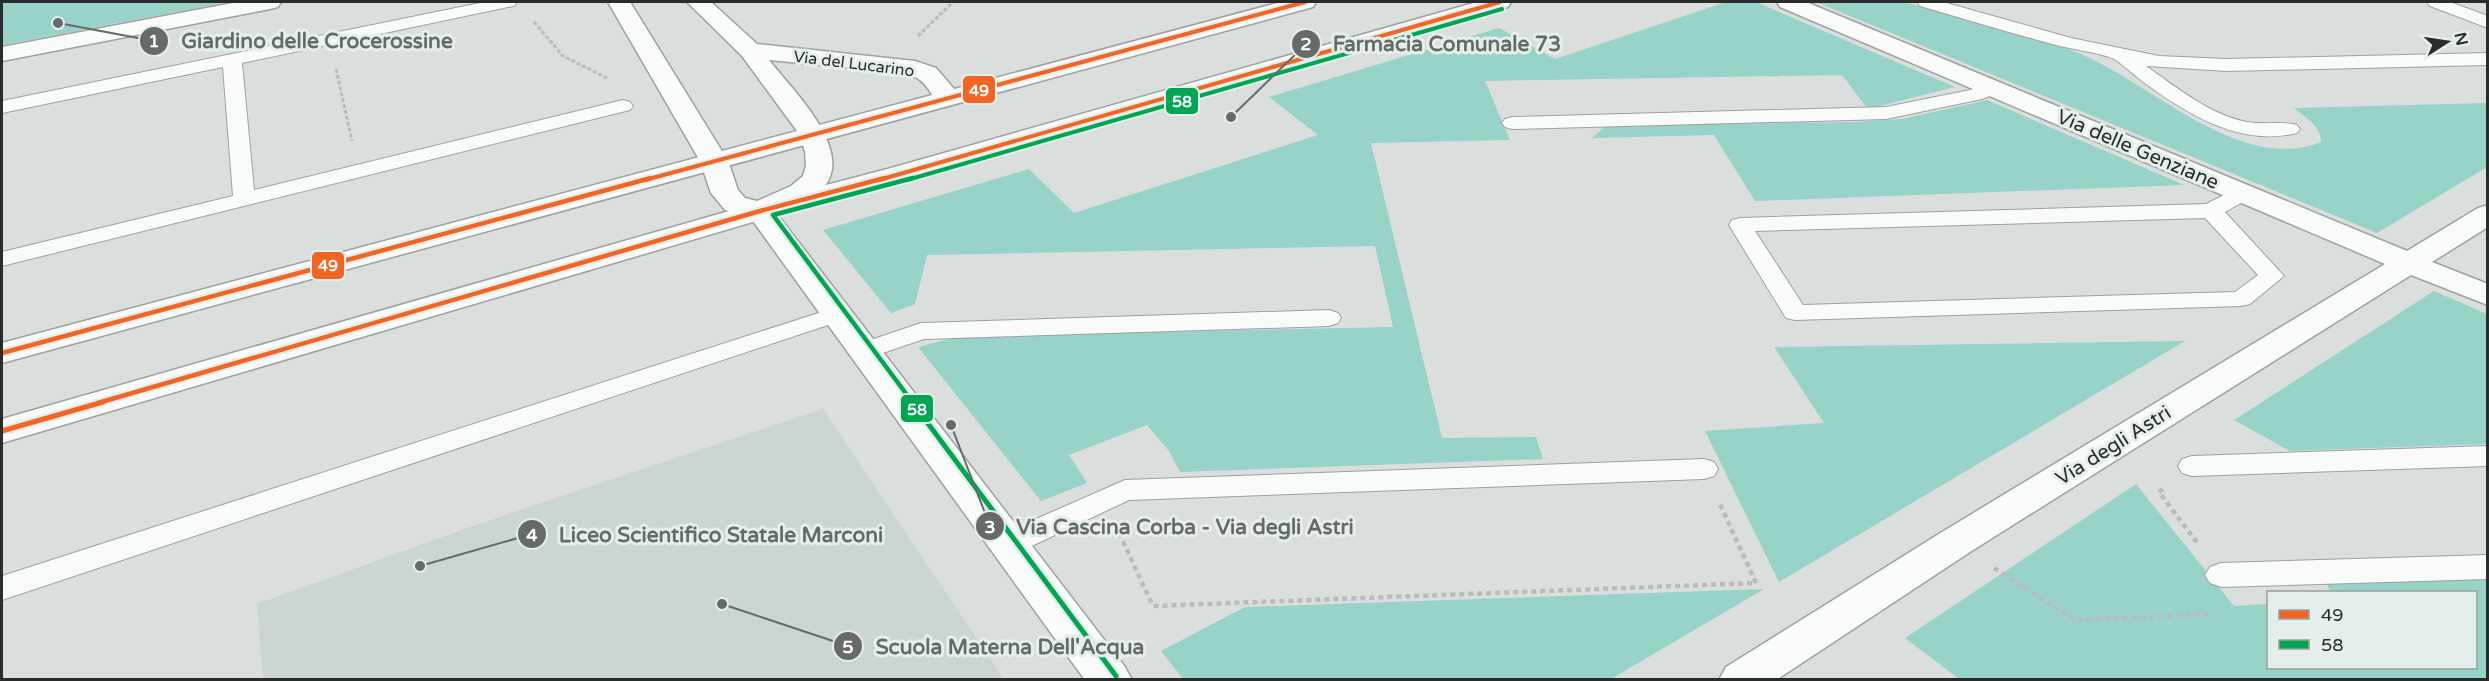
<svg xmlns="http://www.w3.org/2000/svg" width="2489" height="681" font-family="'Varela Round',sans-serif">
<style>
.built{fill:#c9d6d2}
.green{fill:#97d3c6}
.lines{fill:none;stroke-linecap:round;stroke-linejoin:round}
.lane-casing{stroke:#9ea1a0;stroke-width:2}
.street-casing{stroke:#9ea1a0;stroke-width:3}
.secondary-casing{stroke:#9ea1a0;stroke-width:3}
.path-far1{stroke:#b9bcbb;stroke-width:3;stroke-dasharray:4 2;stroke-linecap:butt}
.path{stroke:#b9bcbb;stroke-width:4.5;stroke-dasharray:5 4;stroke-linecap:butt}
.lane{fill:#f9fafa;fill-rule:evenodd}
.street{fill:#f9fafa;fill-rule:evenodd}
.secondary{fill:#f9fafa;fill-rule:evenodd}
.bus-1-far2-casing{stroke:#e4efec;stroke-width:8}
.bus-1-far1-casing{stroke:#e4efec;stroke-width:9}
.bus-1-casing{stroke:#e4efec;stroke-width:10}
.bus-2-far2-casing{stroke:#e4efec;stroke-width:8}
.bus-2-far1-casing{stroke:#e4efec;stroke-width:9}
.bus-2-casing{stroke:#e4efec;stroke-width:10}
.bus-1-far2{stroke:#f26522;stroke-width:4}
.bus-1-far1{stroke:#f26522;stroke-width:4.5}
.bus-1{stroke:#f26522;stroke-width:5}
.bus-2-far2{stroke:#00a651;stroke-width:4}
.bus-2-far1{stroke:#00a651;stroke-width:4.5}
.bus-2{stroke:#00a651;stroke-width:5}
.labels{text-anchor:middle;stroke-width:6;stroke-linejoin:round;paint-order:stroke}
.far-street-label{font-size:16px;fill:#282c2b;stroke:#e4efec}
.street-label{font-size:20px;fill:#282c2b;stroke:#e4efec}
.leader{fill:none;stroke:#666b6a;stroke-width:2}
.callout-dot{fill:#666b6a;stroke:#e4efec;stroke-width:2}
.mark-label{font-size:18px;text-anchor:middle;font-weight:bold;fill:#fff}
.callout-label{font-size:21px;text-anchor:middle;font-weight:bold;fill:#666b6a;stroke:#e4efec;stroke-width:6;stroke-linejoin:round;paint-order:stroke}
.line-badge{stroke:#e4efec;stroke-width:2}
.badge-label{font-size:16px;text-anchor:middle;font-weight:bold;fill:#fff}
</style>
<rect width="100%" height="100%" fill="#dadfde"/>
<path class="built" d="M823,409l181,270h-741l-6,-75 210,-76z"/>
<g class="green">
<path d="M2,2h227l-227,43z"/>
<path d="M1726,2h30l199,85 -87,22 -26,-34 -357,6 25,59 -139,3 71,295 94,-1 7,22 -363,13 -11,-21 -22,-26 -78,30 18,28 -46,18 -123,-154 43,-11 432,-9 -18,-81 -448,9 -12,49 -24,9 -68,-83 206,-61 45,44 244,-78 -49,-38 230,-69 56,31z"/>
<path d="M1816,2c27,-1 55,-2 82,0 18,1 39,10 57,15 37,11 76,20 113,32 75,25 168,127 253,93 0,-16 -15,-24 -27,-34l193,-5v64l-110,66z"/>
<path d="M1987,100l197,85 -429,16 -41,-66 -122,3 15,-13 248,-3 47,-3z"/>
<path d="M2434,291l53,23v130l-197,7 -56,-31z"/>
<path d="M2185,341l-406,241 -74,-151 119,-8 -50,-76z"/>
<path d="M2136,484l98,122 34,-2v64h208v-76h-145l-5,-9 161,-5v101h-528l-54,-41z"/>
<path d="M1764,589l-153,90h-428l-22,-28 84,-44z"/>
</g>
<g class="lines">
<g class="lane-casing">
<g id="lane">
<path d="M485,2h32l-3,4 -6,1 -266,56 12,127 369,-90 7,2 3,4 -3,4 -628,156v-14l231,-56 -10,-129 -221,46v-12z"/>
<path d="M1917,2h26l128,36 88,18 68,3 261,-6v12l-261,6 -81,-5c30,21 64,49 101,56 16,3 34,-1 50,3l3,4 -3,4c-56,14 -108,-18 -151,-49 -10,-7 -22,-19 -32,-25 -13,-6 -43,-10 -58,-14 -46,-12 -91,-26 -136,-39z"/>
<path d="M2427,2h23l38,14v12l-58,-22z"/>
<path d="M1993,82l7,2 3,4 -3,4 -18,7 -96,20 -374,10 -7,-2 -3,-4 3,-4 7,-2 374,-10 84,-17z"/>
<path d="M2242,186l8,2 3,5 -3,5 -25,14 59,64 -34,28 -9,2 -446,14 -9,-2 -57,-93 3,-5 8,-2 466,-14zM2205,218l53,57 -23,17 -432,13 -48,-74z"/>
<path d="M837,307l9,2 3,5 -3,5 -844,281v-24z"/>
<path d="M1329,310l9,3 3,5 -3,5 -9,3 -405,13 -59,20 -9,-2 -4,-6 4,-6 65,-22z"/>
<path d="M2488,446v20l-296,10 -10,-3 -4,-7 4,-7 10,-3z"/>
<path d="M1704,459l10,3 4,7 -4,7 -10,3 -575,21 -110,52 -11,3 -11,-3 -4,-8 4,-8 128,-56z"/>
<path d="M2488,555v24l-267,8 -11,-4 -5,-8 5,-8 11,-4z"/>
</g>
</g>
<g class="street-casing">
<g id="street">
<path d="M238,2h43l-3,5 -8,2 -268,52v-14z"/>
<path d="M608,2h22l98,159 10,29 7,8 12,3 34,-15 12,-10 3,-10 -1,-14 -5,-17 -58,-79 -55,-54h24l46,42 158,17 21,7 25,29 -4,5c-26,7 -23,-14 -40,-24 -4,-2 -10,-3 -14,-5l-134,-13c24,31 93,96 49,133 -12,9 -27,14 -41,21l348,453 7,13h-47l-335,-463 -25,-7 -14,-17 -11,-32z"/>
<path d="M1777,2h29l601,249 71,-43 10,-3v22l-56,35 56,22v21l-77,-30 -441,277 -194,128h-57l7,-13 216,-135 443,-268 -605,-257z"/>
</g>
</g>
<g class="secondary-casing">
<g id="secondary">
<path d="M1281,2h35l-3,5 -1311,356v-20z"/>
<path d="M1477,2h34l-3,5 -597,173 -141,37 -768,226v-24l748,-214 141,-37z"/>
</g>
</g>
<g class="path-far1">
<path d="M534,22l29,34 44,22"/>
<path d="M918,36l35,-34"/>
<path d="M336,69l16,72"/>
</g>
<g class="path">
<path d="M2163,489l-4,3 39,52"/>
<path d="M1119,533l34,73 603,-23 -37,-81"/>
<path d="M1994,568l81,52 139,-6"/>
</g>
<use href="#lane" class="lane"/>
<use href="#street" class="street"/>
<use href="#secondary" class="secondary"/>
<g class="bus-1-far2-casing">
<g id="bus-1-far2">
<path d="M645,180l660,-178"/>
<path d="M879,180l621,-178"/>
</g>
</g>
<g class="bus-1-far1-casing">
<g id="bus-1-far1">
<path d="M2,353l649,-175"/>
<path d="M98,403l662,-192 125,-33"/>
</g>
</g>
<g class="bus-1-casing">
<path id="bus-1" d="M2,431l101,-29"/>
</g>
<g class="bus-2-far2-casing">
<path id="bus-2-far2" d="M907,180l595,-171"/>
</g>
<g class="bus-2-far1-casing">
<path id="bus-2-far1" d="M913,178l-140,37 140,188"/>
</g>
<g class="bus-2-casing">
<path id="bus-2" d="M912,402l204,274"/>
</g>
<use href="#bus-1-far2" class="bus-1-far2"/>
<use href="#bus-1-far1" class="bus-1-far1"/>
<use href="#bus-1" class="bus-1"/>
<use href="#bus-2-far2" class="bus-2-far2"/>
<use href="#bus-2-far1" class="bus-2-far1"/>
<use href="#bus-2" class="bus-2"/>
</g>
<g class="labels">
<g class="far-street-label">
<text transform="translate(854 63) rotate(7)" y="6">Via del Lucarino</text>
</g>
<g class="street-label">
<text transform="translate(2138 149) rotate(23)" y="7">Via delle Genziane</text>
<text transform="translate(2113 445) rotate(-32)" y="7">Via degli Astri</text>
</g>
</g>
<path class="leader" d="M58 23L154 41M1231 117L1306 44M951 425L990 526M420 566L532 534M722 604L848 646"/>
<g class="callout-dot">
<circle cx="58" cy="23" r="6"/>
<circle cx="1231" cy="117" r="6"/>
<circle cx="951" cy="425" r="6"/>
<circle cx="420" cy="566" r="6"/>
<circle cx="722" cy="604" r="6"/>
<circle cx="154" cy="41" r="15"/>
<circle cx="1306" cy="44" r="15"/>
<circle cx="990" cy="526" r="15"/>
<circle cx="532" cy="534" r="15"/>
<circle cx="848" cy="646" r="15"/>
</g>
<g class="mark-label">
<text x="154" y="47">1</text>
<text x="1306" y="50">2</text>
<text x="990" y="533">3</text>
<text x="532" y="541">4</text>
<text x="848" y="653">5</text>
</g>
<g class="callout-label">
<text x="317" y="48">Giardino delle Crocerossine</text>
<text x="1447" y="51">Farmacia Comunale 73</text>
<text x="1185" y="534">Via Cascina Corba - Via degli Astri</text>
<text x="721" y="542">Liceo Scientifico Statale Marconi</text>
<text x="1010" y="654">Scuola Materna Dell'Acqua</text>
</g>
<g class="line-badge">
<rect x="962" y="75" width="34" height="29" rx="6" fill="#f26522"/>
<rect x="1165" y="87" width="34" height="28" rx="6" fill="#00a651"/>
<rect x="311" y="251" width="34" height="29" rx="6" fill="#f26522"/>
<rect x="900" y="394" width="34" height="29" rx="6" fill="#00a651"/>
</g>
<g class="badge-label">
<text x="979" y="96">49</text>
<text x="1182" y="107">58</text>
<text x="328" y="271">49</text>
<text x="917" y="415">58</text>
</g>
<rect width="2489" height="681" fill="none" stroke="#282c2b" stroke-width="6"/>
<rect x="2267" y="591" width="210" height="78" fill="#e4efec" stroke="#99a19f" stroke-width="1.5"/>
<rect x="2279" y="610" width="30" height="9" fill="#f26522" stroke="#99a19f" stroke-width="1.5"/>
<text x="2321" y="621" font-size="18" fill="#282c2b">49</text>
<rect x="2279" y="640" width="30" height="9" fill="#00a651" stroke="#99a19f" stroke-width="1.5"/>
<text x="2321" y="651" font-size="18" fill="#282c2b">58</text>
<g transform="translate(2447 42) rotate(78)" stroke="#e4efec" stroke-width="4.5" paint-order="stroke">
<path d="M0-4.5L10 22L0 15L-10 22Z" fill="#282c2b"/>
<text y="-9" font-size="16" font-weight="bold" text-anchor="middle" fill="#282c2b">N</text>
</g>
</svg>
